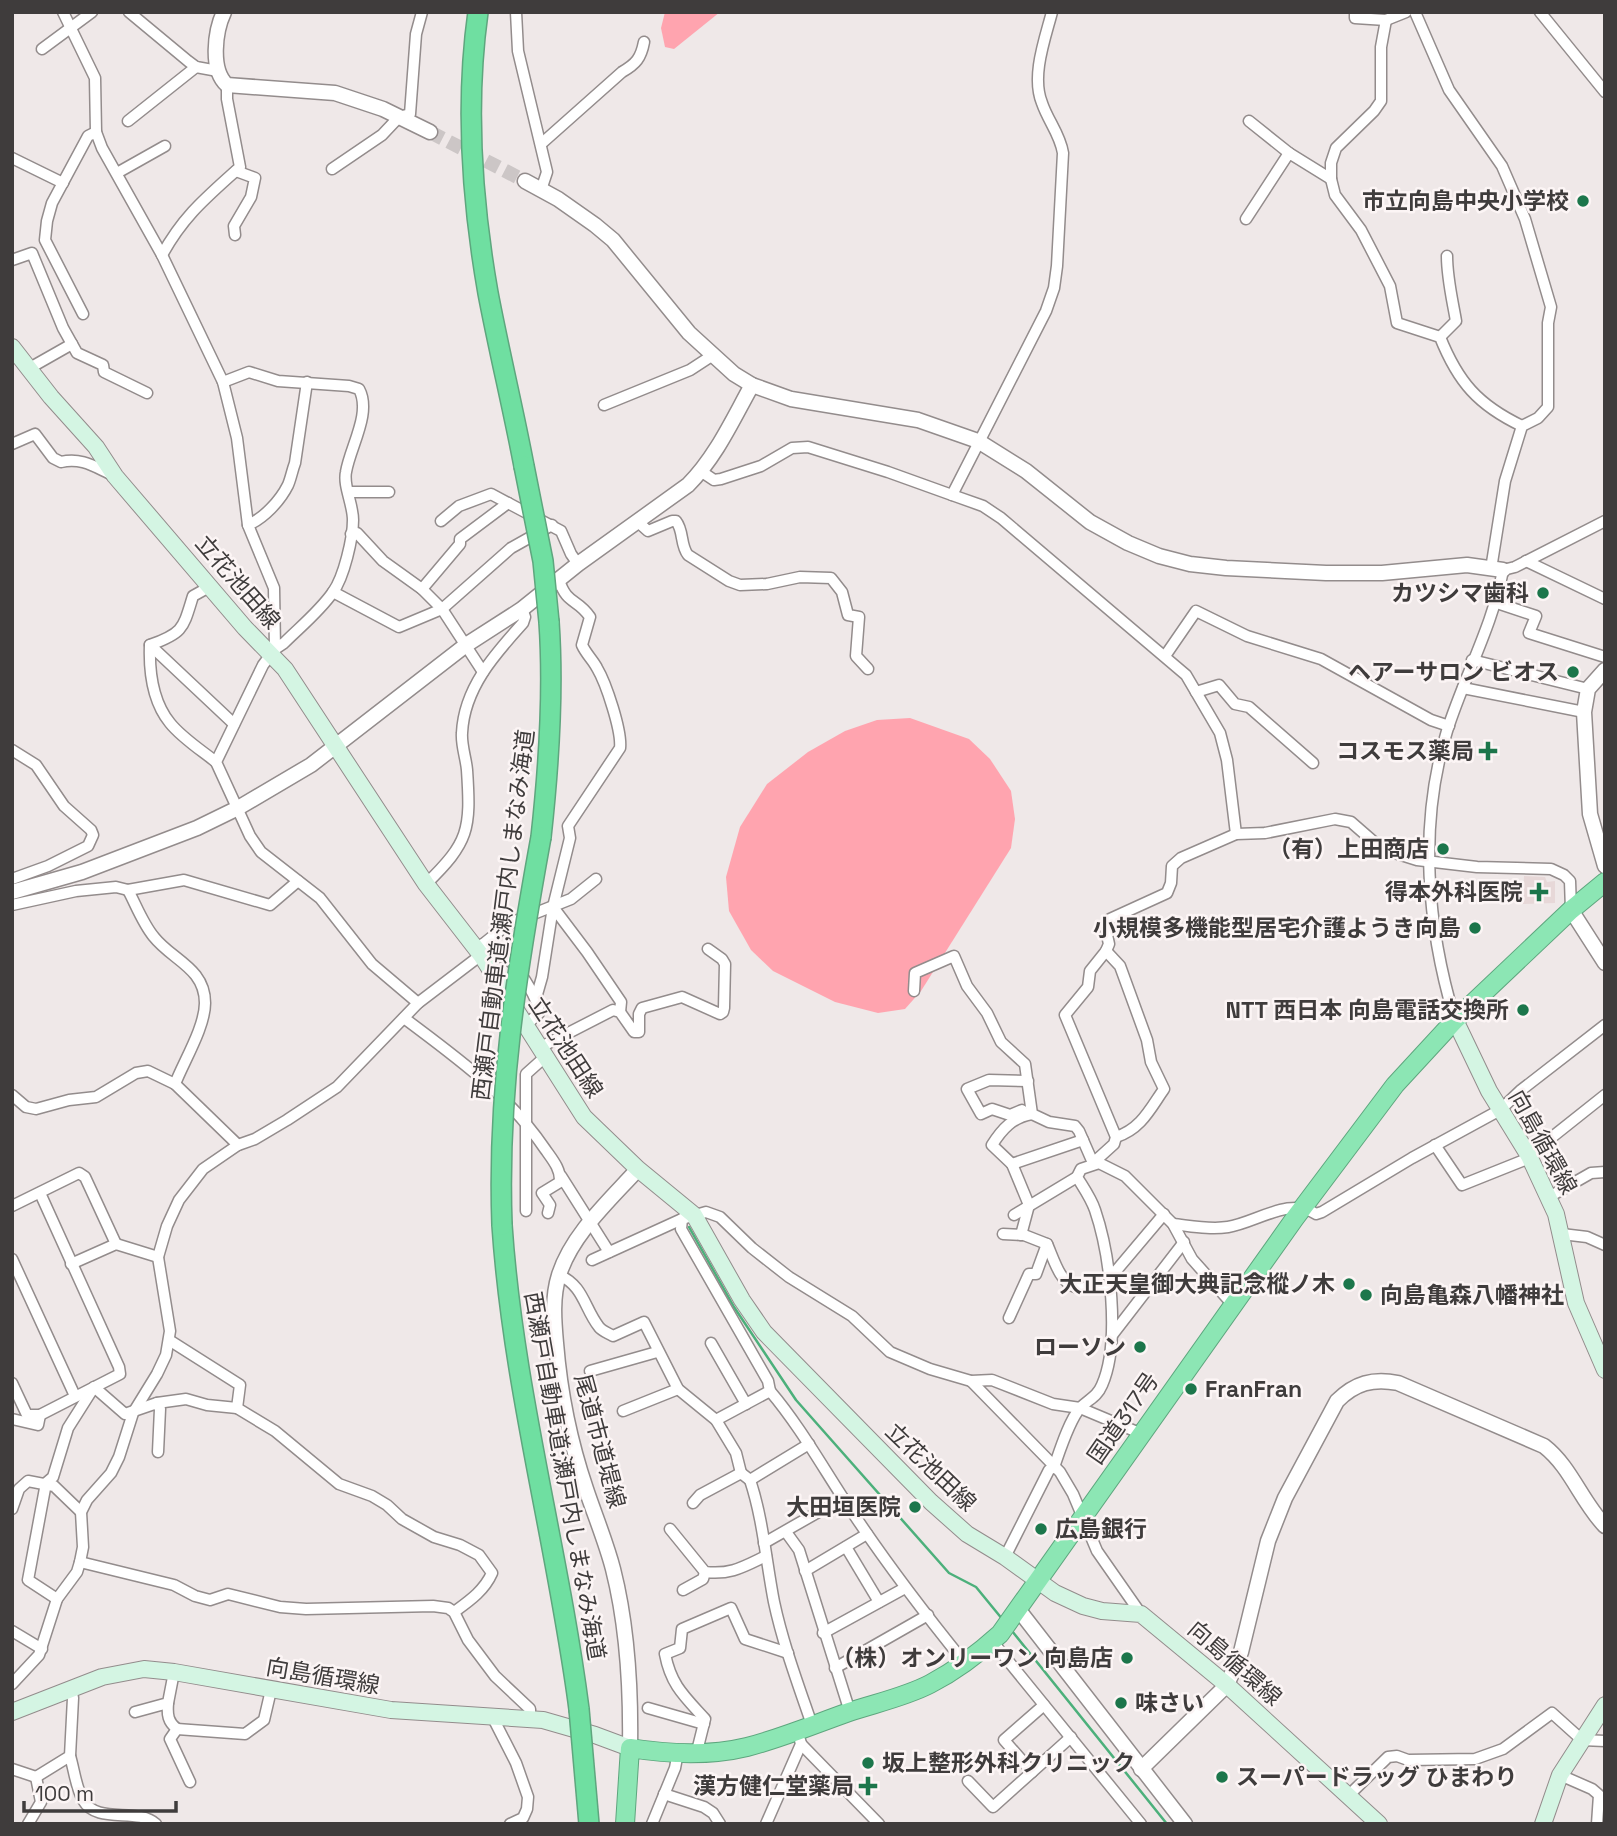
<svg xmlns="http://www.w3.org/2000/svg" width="1617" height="1836" font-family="'Space Grotesk','Noto Sans JP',sans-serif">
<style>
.built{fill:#e7d8d8}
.green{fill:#ffa4af}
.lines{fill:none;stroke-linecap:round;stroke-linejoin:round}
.stream{stroke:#4cb07b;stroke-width:2.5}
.tertiary-tunnel{stroke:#ccc6c6;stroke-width:14;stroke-dasharray:14 7;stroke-linecap:butt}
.minor-casing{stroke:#938c8c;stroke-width:13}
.tertiary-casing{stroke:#938c8c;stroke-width:17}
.secondary-casing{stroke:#938c8c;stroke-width:18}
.trunk-casing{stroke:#5ea67e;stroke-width:20}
.motorway-casing{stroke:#5ea67e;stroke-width:22}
.minor{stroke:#fff;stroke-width:10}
.tertiary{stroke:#fff;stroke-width:14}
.secondary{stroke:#d4f5e3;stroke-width:16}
.trunk{stroke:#8ce6b4;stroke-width:18}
.motorway{stroke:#6fdfa1;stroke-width:19}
.motorway-bridge-casing{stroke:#5ea67e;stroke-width:22;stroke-linecap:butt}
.motorway-bridge{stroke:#6fdfa1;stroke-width:19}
.poi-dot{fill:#1c764b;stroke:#fcf5f5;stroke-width:2.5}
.labels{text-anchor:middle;stroke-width:5;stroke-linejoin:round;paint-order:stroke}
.poi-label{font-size:23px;font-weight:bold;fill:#3f3c3c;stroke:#fcf5f5;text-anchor:end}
.street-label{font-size:23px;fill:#3f3c3c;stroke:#fcf5f5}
</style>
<rect width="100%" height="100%" fill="#efe8e8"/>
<path class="built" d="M1524,876l21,1 2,5 8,-1v22l-32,1z"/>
<g class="green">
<path d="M665,12h55l-46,37 -9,-2 -4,-19z"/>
<path d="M910,718l59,21 21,20 21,32 4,28 -4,29 -90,143 -16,18 -27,4 -43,-11 -62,-31 -22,-21 -22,-39 -3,-34 14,-50 27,-43 41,-32 37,-21 32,-11z"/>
</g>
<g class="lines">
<g class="stream">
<path d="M689,1227l45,80 62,93 153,173 27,14 27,33"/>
<path d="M1012,1631l155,193"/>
</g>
<path class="tertiary-tunnel" d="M430,132l95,49"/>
<g class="minor-casing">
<g id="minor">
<path d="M63,12l32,66 1,54 6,16 60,107 61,127 14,56 11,87 26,63 1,61 -12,16 -47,97 34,74 11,16 59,46 52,66 46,39"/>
<path d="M129,12l59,49 8,6 22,4"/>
<path d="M516,12l2,39 29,121 -6,18"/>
<path d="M1355,12v6l31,2 20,-8"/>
<path d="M1415,12l34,78 53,76 23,53 26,88 -3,16v84l-10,11 -16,8 -17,55 -14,88"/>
<path d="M1540,12l65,80"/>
<path d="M1386,20l-5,27v54l-7,10 -38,37 -5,15v16l4,16 26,35 29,56 7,37 43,14c18,45 38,68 82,89"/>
<path d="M42,49l50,-37"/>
<path d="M128,121l68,-54"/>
<path d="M1249,121l40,32"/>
<path d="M541,144l81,-72c14,-8 19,-14 22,-30"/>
<path d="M12,158l51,25"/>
<path d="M332,169l50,-34 17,-18 11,-3 6,-80 6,-22"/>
<path d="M117,173l48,-27"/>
<path d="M1246,219l43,-66 42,26"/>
<path d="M235,235l-1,-9 17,-29 4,-19 -19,-7"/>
<path d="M162,255c22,-40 45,-58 78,-88l-13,-68v-14"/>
<path d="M12,260l20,-7 31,75 14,25 26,12 1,7 43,21"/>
<path d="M83,314l-38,-74 2,-19 5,-18 36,-67 8,-4"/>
<path d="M1440,337l16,-16c-4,-23 -9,-43 -9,-65"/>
<path d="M28,369l44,-25"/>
<path d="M223,382l26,-10 29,9 71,5 10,3c13,24 -9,58 -13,83 -3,14 7,32 7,48 0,18 -9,57 -20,72 -13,19 -33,35 -49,51l-9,6"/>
<path d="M604,405l86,-35 23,-15"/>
<path d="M12,444l23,-10 18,24 8,4c22,-5 35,6 54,14"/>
<path d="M702,472l12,8 7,-1 40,-13 31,-18 16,-1 80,25 64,23 31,11 18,12 185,157 34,58 7,27 9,74"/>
<path d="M349,492h40"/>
<path d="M952,495l94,-184 8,-23 3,-22 6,-113c-3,-19 -15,-32 -21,-50 -11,-27 3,-64 10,-91"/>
<path d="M441,521l18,-15 32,-12 70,37 10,23 7,10"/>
<path d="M638,522l10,9 24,-10h4c8,10 4,24 12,34l41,26 11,4 27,-1 33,-7 31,1 11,14 6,23 11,2 -3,39 12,13"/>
<path d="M248,525c16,-7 32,-24 40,-40 3,-7 4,-14 7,-22l12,-81"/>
<path d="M351,534l6,-1 26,28 39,28 20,20 41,63"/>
<path d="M1526,561l79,38"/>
<path d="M559,580c8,25 18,18 31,37l-8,28c4,9 11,15 15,23 9,15 25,63 23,80l-52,78 2,12 -17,69 34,45 34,50 -1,10"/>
<path d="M211,586l-18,10c-10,32 -9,37 -43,49 -1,26 3,57 20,78 12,15 31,27 46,39"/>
<path d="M422,589l38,-45v-5l48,-36"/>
<path d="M333,592l66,35 43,-18 69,-61 41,-23"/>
<path d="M1494,602l42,14 -7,17 76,24"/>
<path d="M150,645l84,79"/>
<path d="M1165,656l31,-45 51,25 74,23 110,61 18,6"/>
<path d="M1472,660l116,29"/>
<path d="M1463,688l121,24"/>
<path d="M1196,692l23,-7 16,19 14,3 64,56"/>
<path d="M12,750l24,15 28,41 27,24 2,5 -5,11 -40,20 -36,13"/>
<path d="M426,884c43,-42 45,-54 41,-114 -1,-12 -6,-25 -5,-37 2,-45 33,-79 61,-110l2,-6 -3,-8"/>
<path d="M128,890c8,15 15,34 26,47 18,23 51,31 51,66 0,24 -21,58 -30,81"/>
<path d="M12,905l64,-14 40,-4 12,3 56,-10 86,25 28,-24"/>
<path d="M483,944c12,18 16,8 27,17 10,9 29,39 29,52l-14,13"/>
<path d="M477,949l31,-25 63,-25 25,-20"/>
<path d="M1106,951l14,15 27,74 4,22 13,27c-14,20 -23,40 -48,48"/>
<path d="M914,991l1,-18 39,-17 13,30 20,27 14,29 24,22 7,50 17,8 26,4 4,5 14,32 21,-19 2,-7 -51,-122 23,-28 2,-16 16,-20 3,-7 -4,-18 5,-7 57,-26 4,-10 1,-17 9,-8 55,-24 29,-1 70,-14 16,3 31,27 35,11 60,7 74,2 13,6 6,6 1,29"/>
<path d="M536,998l6,-21 11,-70"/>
<path d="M404,1018c53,40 103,75 141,131 7,10 16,20 15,33l-18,11 8,12 -2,8"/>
<path d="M1455,1020c-28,-93 -37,-195 -8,-289 17,-54 46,-106 56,-161l12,-3 90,-46"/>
<path d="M539,1048l74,-38 7,2 14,20h5v-18l3,-6 40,-11 38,17 3,-2 1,-4 1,-44 -3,-5 -14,-10"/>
<path d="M12,1095l14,12 10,2 33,-9 27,-3 40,-24 12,-2 27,13 63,61"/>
<path d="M1022,1110l-12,5 -18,-6 -11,5 -14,-25 22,-9 39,1"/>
<path d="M1032,1114c-19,3 -30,15 -40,31l20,19 71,-24"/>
<path d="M1435,1145l27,40 60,-24 83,-66"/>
<path d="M1012,1164l17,41 -8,30"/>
<path d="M561,1176l48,76"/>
<path d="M1549,1197l42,-24 14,-1"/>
<path d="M12,1206l67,-33 6,4 31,67"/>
<path d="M526,1211v-137l19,-17"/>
<path d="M1014,1215l63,-38"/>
<path d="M682,1219l-1,10 87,152 2,10 -54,29"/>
<path d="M1173,1224c18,2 37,6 55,3 27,-4 63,-31 88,-13l6,-2 90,-54 88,-48 20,-19 85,-66"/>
<path d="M1003,1234l21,1 23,9c6,13 13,39 28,43 10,3 25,-1 35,0"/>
<path d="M1562,1234l25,3 18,8"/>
<path d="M12,1259l63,137"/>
<path d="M592,1260l90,-41 24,-7 14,5 32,31 37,29 63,39 38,36 40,17 41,12 21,-1 61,24 27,4 62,26"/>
<path d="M71,1264l45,-20 42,13"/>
<path d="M559,1275c25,11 25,33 40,52 3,4 9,6 14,9l31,-14 34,67 38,31 20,33 5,20"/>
<path d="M1110,1278l54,-64"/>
<path d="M1009,1318l20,-44h7l11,-30"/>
<path d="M1113,1334l71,-92"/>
<path d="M169,1340l71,45 -3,23 38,23 64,53 33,12 15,9 15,14 32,18 26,8 19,10 13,18c-8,18 -23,28 -38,39"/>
<path d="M711,1343l35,61"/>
<path d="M590,1371l67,-19"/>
<path d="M971,1381l89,91 13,22 24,57 44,63"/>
<path d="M12,1383l15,32h13l80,-41 -1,-7 -79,-174"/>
<path d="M770,1391c28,33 49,70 73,107 37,57 78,111 121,164"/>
<path d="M157,1403l3,6 -2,43"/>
<path d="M623,1411l55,-22"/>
<path d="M12,1419l26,6 2,-10"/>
<path d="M750,1480c13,39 16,81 24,122 9,42 24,82 38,123"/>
<path d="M693,1503l7,-8 41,-22 9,7 59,-36"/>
<path d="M12,1509l7,-20 9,-8 26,5 27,26"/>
<path d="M670,1529l35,43c26,3 38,-5 61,-16"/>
<path d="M786,1532l13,18 51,162"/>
<path d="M764,1543l79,-45"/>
<path d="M846,1547l33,55"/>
<path d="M1005,1557l44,-87 5,-3c6,-17 15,-46 26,-59 9,-9 17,-11 22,-23 19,-43 8,-131 -7,-175 -4,-12 -12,-23 -18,-33l4,-8 18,-6 26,13 48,48 19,35 41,46"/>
<path d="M80,1562l94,23 21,11 15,4 18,-6 52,13 26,2 127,-3 15,2 6,4 14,28 27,36 35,33v10"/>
<path d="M805,1571l62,-37"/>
<path d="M683,1590l20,-11 2,-7"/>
<path d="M57,1599l-29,-19 18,-97 7,-6 15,-49 26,-41 31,27 32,-11 29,-4 21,6 30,3"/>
<path d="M12,1631l30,18"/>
<path d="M823,1633l82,-45"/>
<path d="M992,1641l149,183"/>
<path d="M835,1668l93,-53"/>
<path d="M12,1684l27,-29 18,-56 20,-27 3,-10 3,-15 -2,-35 6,-12 24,-27 8,-16 14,-44 24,-39 9,-19 4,-24 -12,-74 9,-31 12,-26 24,-31 35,-24 17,-6 32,-19 50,-33 81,-84 63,-48"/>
<path d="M168,1703c-1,12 0,19 9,26l-7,10 20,43"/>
<path d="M648,1708l56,16"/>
<path d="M135,1712l33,-9 6,-31"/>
<path d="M492,1716l24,47 12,34 -1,12 -4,9 -13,6"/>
<path d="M177,1729l68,5 19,-14 7,-30"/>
<path d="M801,1744l78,80"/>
<path d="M697,1751l8,-32c-21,-23 -34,-34 -40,-65l15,-6 2,-19 49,-21 14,31 43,14"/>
<path d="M70,1756c4,13 6,32 13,44 14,25 54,7 73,24"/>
<path d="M12,1769l24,8 34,-21 3,-58 -2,-9"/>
<path d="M1032,1772l-28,-32 40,-35"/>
<path d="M1560,1775l32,14 7,6 -2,29"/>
<path d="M968,1781l25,26 78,-70"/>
<path d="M664,1794l40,13 9,6 7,11"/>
<path d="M1349,1795l39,-38 9,-1 11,4 67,-1 28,-10 49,-36 30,27 23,1"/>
<path d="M28,1824l13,-22 -5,-25"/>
<path d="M652,1824l23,-56 3,-16"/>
<path d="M766,1824l35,-80 -1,-4"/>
</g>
</g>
<g class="tertiary-casing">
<g id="tertiary">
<path d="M224,12c-9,19 -14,58 3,73l108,8 48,16 47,23"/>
<path d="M525,181l33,18 37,26 18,15 76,93 45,41 18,11 39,14 127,21 60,21 48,30 64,51 38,21 31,13 31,8 36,4 100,5h56l85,-8 36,5"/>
<path d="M1605,670l-17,19 -4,23 6,102 15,52"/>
<path d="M12,892l70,-20 115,-44 41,-20 73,-43 155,-120 56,-36 56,-45 110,-79c28,-28 45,-66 64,-100"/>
<path d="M1571,910l34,53"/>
<path d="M1018,1609l167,215"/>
<path d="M630,1748c1,-60 -2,-120 -17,-179 -7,-27 -18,-53 -27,-80 -16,-47 -26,-96 -30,-146 -2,-22 -4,-46 3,-68 13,-41 51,-75 79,-106"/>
<path d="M1141,1769l86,-84 14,-33 27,-111 17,-43 52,-97c18,-18 36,-23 61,-18l146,63c27,21 37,55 61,80"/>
</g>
</g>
<g class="secondary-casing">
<g id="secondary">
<path d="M12,347l39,50 45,50 19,29 130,152 40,41 141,215 55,71 103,162 54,52 56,46 48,85 22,32 167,170 36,32 38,23 50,36 28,13 19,5 39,3 86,71 152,139"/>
<path d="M1455,1020l34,71 40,65 27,58 20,89 29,67"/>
<path d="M12,1712l90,-35 42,-8 30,3 217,38 152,10 52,15 35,13"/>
<path d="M1543,1824l17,-49 45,-70"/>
</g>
</g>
<g class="trunk-casing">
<path id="trunk" d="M625,1824l5,-76c37,6 80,8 117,-1 35,-9 68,-23 102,-35 27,-9 56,-15 81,-28 25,-13 49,-31 70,-50l295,-416 100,-133 60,-65 116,-110 34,-28"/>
</g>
<g class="motorway-casing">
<g id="motorway">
<path d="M478,12c-13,93 -6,190 10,281 11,58 25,115 36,173"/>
<path d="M541,837c8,-72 13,-143 8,-215"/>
<path d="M502,1225c11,164 56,322 77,484"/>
</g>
</g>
<use href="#minor" class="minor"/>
<use href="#tertiary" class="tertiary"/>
<use href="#secondary" class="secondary"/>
<use href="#trunk" class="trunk"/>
<use href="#motorway" class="motorway"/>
<g class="motorway-bridge-casing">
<g id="motorway-bridge">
<path d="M524,466l19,95 6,61"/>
<path d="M502,1225c-5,-135 15,-256 39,-388"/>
<path d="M579,1709l10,115"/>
</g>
</g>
<use href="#motorway-bridge" class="motorway-bridge"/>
</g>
<g class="poi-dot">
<circle cx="1583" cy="201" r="7"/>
<circle cx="1543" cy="593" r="7"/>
<circle cx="1573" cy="672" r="7"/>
<path d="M1484.5 740.5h7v7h7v7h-7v7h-7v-7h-7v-7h7z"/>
<circle cx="1443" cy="849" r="7"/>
<path d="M1535.5 881.5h7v7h7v7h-7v7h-7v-7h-7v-7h7z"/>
<circle cx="1475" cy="928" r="7"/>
<circle cx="1523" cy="1010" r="7"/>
<circle cx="1349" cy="1284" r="7"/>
<circle cx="1366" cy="1295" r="7"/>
<circle cx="1140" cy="1347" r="7"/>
<circle cx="1191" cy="1389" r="7"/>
<circle cx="915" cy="1507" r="7"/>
<circle cx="1041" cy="1529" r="7"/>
<circle cx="1127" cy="1658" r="7"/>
<circle cx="1121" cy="1703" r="7"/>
<circle cx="868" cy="1763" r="7"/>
<circle cx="1222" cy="1777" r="7"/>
<path d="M864.5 1775.5h7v7h7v7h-7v7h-7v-7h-7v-7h7z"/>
</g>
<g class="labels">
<g class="poi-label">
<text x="1569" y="209">市立向島中央小学校</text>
<text x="1529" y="601">カツシマ歯科</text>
<text x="1559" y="680">ヘアーサロン ビオス</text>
<text x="1474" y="759">コスモス薬局</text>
<text x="1429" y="857">（有）上田商店</text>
<text x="1523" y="900">得本外科医院</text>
<text x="1461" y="936">小規模多機能型居宅介護ようき向島</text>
<text x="1509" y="1018">NTT 西日本 向島電話交換所</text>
<text x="1335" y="1292">大正天皇御大典記念樅ノ木</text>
<text x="1380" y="1303" text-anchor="start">向島亀森八幡神社</text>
<text x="1126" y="1355">ローソン</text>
<text x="1205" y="1397" text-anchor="start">FranFran</text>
<text x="901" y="1515">大田垣医院</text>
<text x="1055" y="1537" text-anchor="start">広島銀行</text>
<text x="1113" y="1666">（株）オンリーワン 向島店</text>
<text x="1135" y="1711" text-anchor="start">味さい</text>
<text x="882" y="1771" text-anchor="start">坂上整形外科クリニック</text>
<text x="1236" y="1785" text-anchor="start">スーパードラッグ ひまわり</text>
<text x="854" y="1794">漢方健仁堂薬局</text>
</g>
<g class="street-label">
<text transform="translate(238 582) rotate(49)" y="8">立花池田線</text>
<text transform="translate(503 915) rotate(-83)" y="8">西瀬戸自動車道;瀬戸内しまなみ海道</text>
<text transform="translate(566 1047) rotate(57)" y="8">立花池田線</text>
<text transform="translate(1543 1142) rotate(61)" y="8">向島循環線</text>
<text transform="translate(1123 1418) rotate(-55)" y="8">国道317号</text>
<text transform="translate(600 1441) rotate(75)" y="8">尾道市道堤線</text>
<text transform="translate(931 1467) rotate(44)" y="8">立花池田線</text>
<text transform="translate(565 1476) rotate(80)" y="8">西瀬戸自動車道;瀬戸内しまなみ海道</text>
<text transform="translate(1235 1663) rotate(41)" y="8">向島循環線</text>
<text transform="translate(323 1676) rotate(10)" y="8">向島循環線</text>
</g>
</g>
<rect width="1617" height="1836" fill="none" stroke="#3f3c3c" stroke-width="28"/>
<path d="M24 1801v10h152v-10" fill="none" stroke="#3f3c3c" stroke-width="3.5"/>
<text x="35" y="1801" font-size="21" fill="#3f3c3c" stroke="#fcf5f5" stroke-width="5" paint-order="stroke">100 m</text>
</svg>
